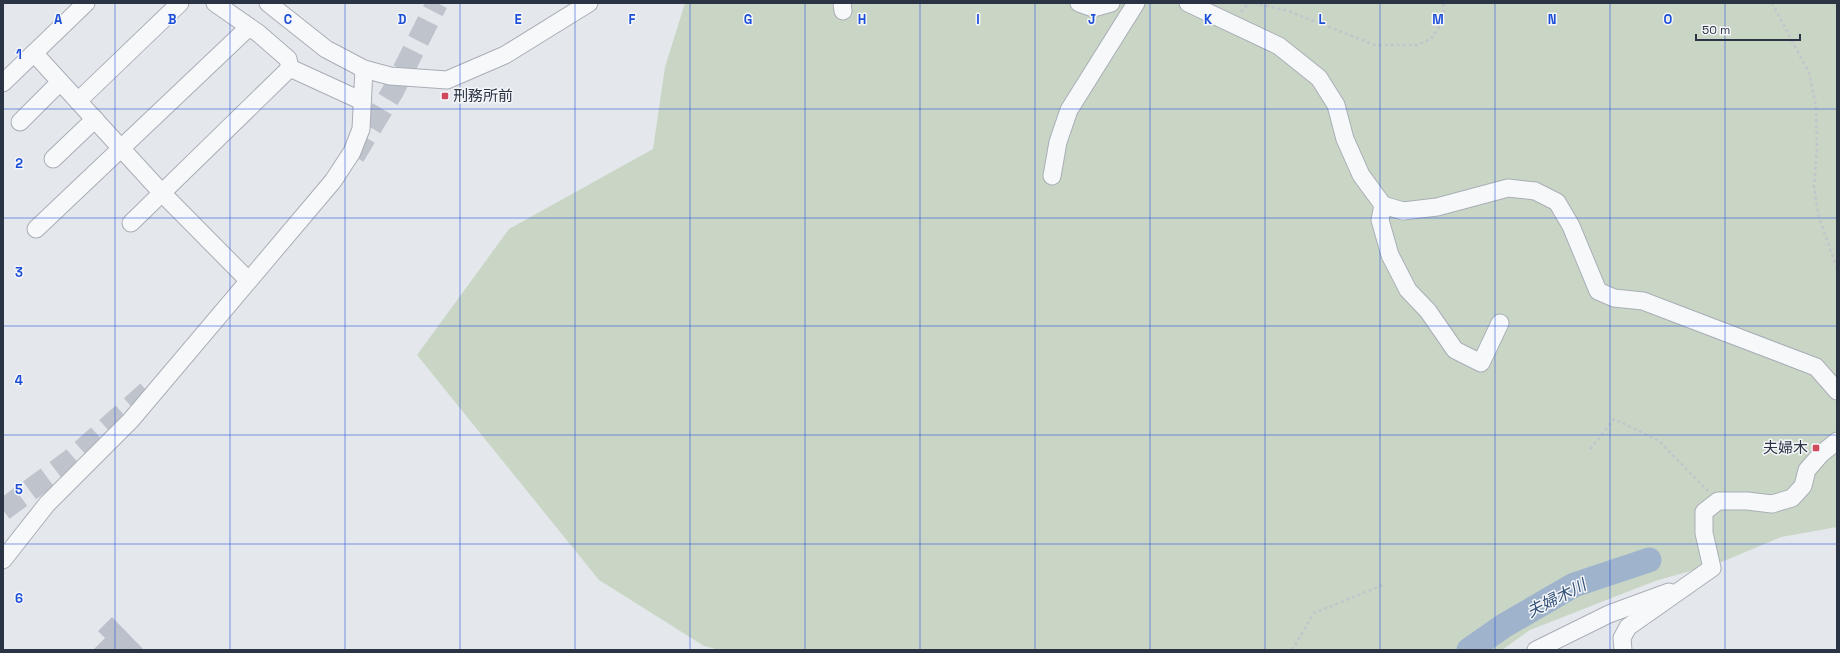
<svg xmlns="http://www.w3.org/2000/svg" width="1840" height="653" font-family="'Space Grotesk','Noto Sans JP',sans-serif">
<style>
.green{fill:#c9d6c5}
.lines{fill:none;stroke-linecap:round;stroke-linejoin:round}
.river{stroke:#9fb4cc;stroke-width:25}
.building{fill:#bbc0ca}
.highway-tunnel{stroke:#bfc3cb;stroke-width:22;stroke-dasharray:22 11;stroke-linecap:butt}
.minor-casing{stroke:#a9aeb7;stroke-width:19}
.path{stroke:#c2c5cb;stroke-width:2.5;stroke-dasharray:3 3;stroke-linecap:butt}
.minor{stroke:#f7f8fa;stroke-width:17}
.grid{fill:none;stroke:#1d4ed8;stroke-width:1;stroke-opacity:0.55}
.poi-dot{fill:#d1495b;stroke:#f4f6f9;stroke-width:1.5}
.labels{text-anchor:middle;stroke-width:3;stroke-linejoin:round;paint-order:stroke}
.poi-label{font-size:15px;fill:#2b3445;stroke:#f4f6f9;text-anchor:start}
.water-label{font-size:16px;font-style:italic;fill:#34527a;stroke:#f4f6f9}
.grid-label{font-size:13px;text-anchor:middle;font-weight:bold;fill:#1d4ed8;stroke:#f4f6f9;stroke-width:3;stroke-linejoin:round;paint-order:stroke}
</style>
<rect width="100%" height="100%" fill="#e4e7ec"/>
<path class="green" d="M685,3h1152v524l-56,10 -62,26 -64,18 -125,49 -28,20h-782l-16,-4 -105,-66 -182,-225 92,-126 144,-80 12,-82z"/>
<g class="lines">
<path class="river" d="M1469,650l36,-25 69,-40 75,-25"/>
</g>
<path class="building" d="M112,617l32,33h-51l12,-12 -7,-7z"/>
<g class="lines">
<g class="highway-tunnel">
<path d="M354,156l39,-65 44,-88"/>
<path d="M3,510l69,-51 80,-71"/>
</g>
<g class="minor-casing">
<g id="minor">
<path d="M215,3l43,30 30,26 2,9"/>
<path d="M268,3l58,46 38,20 26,7 57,4 58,-25 84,-52"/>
<path d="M842,3l1,8"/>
<path d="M1079,3l14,5 18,-5"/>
<path d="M1188,3l91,43 40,32 17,27 9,34 16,36 22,30 20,6 34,-4 71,-19 27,3 22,11 14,24 27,65 16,7 29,3 173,66 21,24"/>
<path d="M34,53l128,140 86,87"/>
<path d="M3,83l83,-80"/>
<path d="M78,101l102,-98"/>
<path d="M20,122l40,-40"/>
<path d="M53,159l42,-40"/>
<path d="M1052,176l6,-34 11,-32 67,-107"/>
<path d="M1383,205l-3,15 10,35 18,35 20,21 27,39 26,13 19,-40"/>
<path d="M131,223l159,-155 72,33"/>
<path d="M36,229l213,-202"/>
<path d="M3,560l44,-56 84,-84 202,-239 19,-29 9,-23 3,-60"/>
<path d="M1536,650l73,-36 60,-22"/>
<path d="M1623,650l-1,-12 6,-11 84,-59 -8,-35v-21l14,-11h29l25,3 20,-6 11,-12 4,-16 14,-16 16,-13"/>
</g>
</g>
<g class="path">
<path d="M1254,3l34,8 87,34h42l14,-6 13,-19 -1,-17"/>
<path d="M1772,3l37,70 7,33 1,42 -3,38 4,28 19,55"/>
<path d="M1241,12l8,-9"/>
<path d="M1590,449l24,-30 44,21 50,51"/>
<path d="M1292,650l22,-37 69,-28"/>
</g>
<use href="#minor" class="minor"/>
</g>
<path class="grid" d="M115,3v647M230,3v647M345,3v647M460,3v647M575,3v647M690,3v647M805,3v647M920,3v647M1035,3v647M1150,3v647M1265,3v647M1380,3v647M1495,3v647M1610,3v647M1725,3v647M3,109h1834M3,218h1834M3,326h1834M3,435h1834M3,544h1834"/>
<g class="poi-dot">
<rect x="441" y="92" width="8" height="8" rx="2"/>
<rect x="1812" y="444" width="8" height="8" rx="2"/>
</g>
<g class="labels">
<g class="poi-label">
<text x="453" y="101">刑務所前</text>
<text x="1808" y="453" text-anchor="end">夫婦木</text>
</g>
<g class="water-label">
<text transform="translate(1556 598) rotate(-27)" y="6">夫婦木川</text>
</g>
</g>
<g class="grid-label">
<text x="58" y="24">A</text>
<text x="172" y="24">B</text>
<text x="288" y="24">C</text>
<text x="402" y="24">D</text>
<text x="518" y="24">E</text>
<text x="632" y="24">F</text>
<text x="748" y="24">G</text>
<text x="862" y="24">H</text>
<text x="978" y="24">I</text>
<text x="1092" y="24">J</text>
<text x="1208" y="24">K</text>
<text x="1322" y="24">L</text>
<text x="1438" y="24">M</text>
<text x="1552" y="24">N</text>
<text x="1668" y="24">O</text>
<text x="19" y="59">1</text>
<text x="19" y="168">2</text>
<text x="19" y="277">3</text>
<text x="19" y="385">4</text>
<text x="19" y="494">5</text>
<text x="19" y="603">6</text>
</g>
<rect width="1840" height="653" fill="none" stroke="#2b3445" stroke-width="8"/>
<path d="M1696 34v6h104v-6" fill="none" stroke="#2b3445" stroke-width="2"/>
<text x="1702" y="34" font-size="12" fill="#2b3445" stroke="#f4f6f9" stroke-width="3" paint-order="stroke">50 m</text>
</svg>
